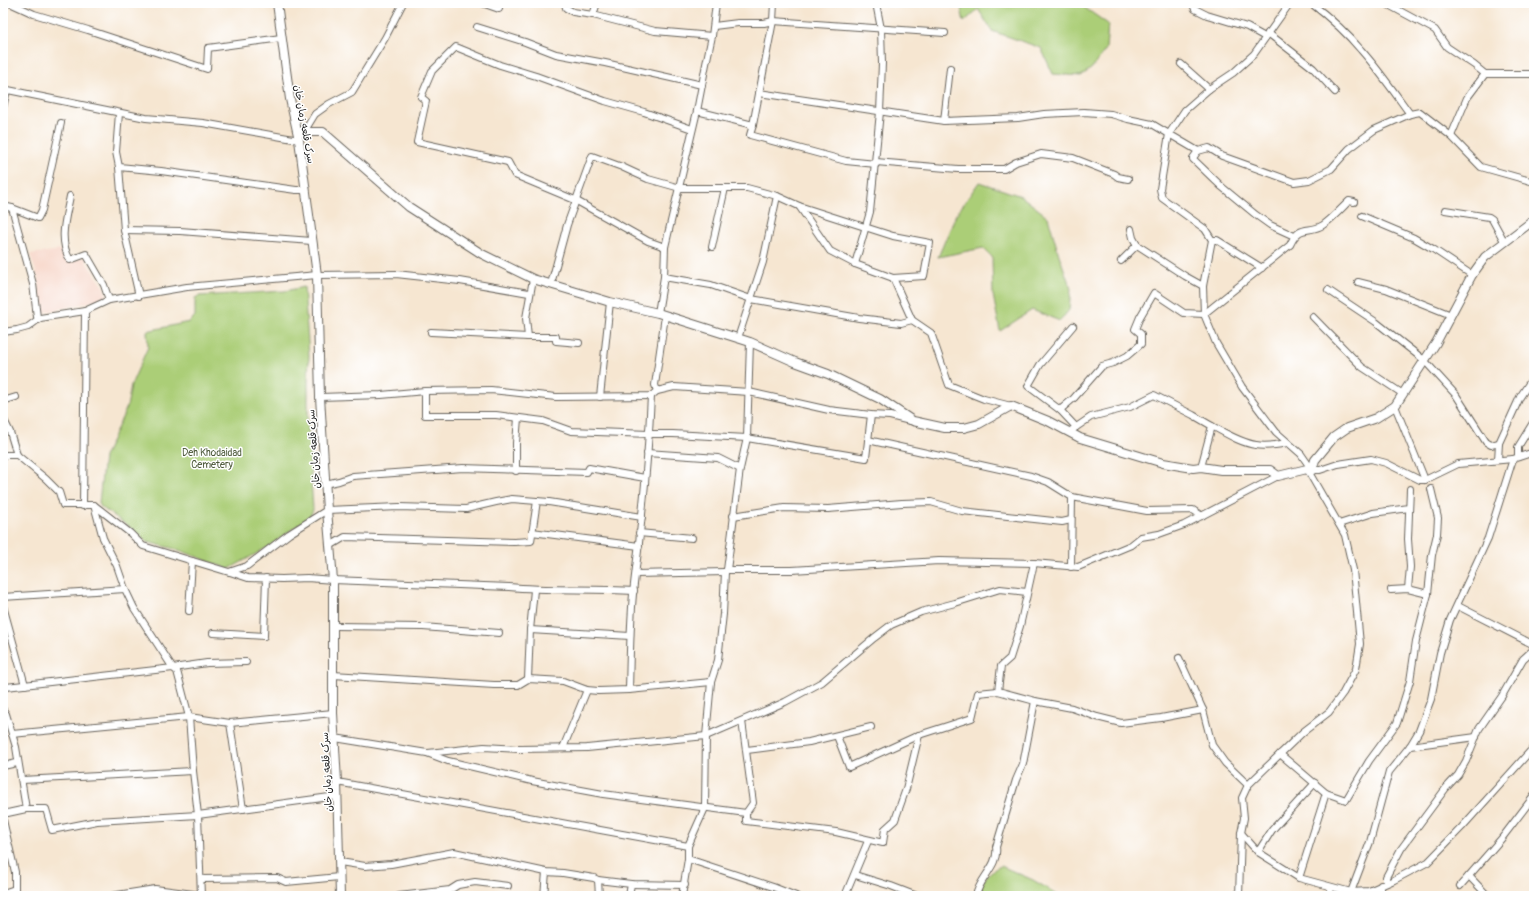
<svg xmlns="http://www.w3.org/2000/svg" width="1537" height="899" font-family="Pangolin,'Playpen Sans Arabic',sans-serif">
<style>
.built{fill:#f6d2c3}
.green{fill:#abce77;stroke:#64754a}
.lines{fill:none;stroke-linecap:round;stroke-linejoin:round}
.minor-casing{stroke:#68635b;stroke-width:8}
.tertiary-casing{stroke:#68635b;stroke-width:10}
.minor{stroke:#fff;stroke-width:6}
.tertiary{stroke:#fff;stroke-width:8}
.labels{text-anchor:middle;stroke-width:3;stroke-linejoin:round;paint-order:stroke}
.street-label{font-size:10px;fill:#1c1c1c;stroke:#fff}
.park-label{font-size:10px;fill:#4e5a3c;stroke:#fff}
</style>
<rect width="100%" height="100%" fill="#fff"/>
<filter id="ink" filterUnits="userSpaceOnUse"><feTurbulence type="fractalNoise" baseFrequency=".025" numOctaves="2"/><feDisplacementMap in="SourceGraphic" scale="8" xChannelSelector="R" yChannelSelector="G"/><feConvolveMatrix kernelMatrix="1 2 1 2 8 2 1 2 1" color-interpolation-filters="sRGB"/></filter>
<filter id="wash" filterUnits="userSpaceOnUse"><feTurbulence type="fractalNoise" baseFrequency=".012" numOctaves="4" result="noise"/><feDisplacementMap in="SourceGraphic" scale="16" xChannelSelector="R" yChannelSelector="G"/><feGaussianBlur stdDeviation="0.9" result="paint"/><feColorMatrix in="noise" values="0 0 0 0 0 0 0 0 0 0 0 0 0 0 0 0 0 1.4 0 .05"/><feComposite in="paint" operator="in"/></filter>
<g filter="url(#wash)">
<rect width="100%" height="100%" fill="#f6e6d1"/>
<path class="built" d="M62,250l8,11 15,-4 2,7 17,23 3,11 -64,15 -2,-1 -3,-34 -8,-24z"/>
<g class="green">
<path d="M960,3h118l30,21 -2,25 -14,19 -11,8 -28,-2 -12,-26 -49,-17 -14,-22 -14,13z"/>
<path d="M979,182l42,14 27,21 11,38 12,34 -2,21 -9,11 -28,-11 -32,21 -7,-36 -1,-38 -9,-9 -45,9 18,-42z"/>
<path d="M304,287l5,69 -1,21v49l5,84 -3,6 -42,31 -39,22 -50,-19 -32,-8 -16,-14 -30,-21 -2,-4 5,-46 23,-50 4,-22 17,-38 -1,-16 42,-9 6,-6v-18l4,-2 86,-5z"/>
<path d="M1001,866l32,14 27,16h-82c5,-15 7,-23 23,-30z"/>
</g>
</g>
<g filter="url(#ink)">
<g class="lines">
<g class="minor-casing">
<g id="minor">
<path d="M10,3l24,11 54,16 119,39 1,-21 73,-10"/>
<path d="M482,3l17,6"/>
<path d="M565,3l1,5 7,4 20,3 62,16 57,5"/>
<path d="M1192,3l3,6 12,6 40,12 18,10"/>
<path d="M1290,3l-36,51 -21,19 -24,16 -24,21 -16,24 -9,55 2,9 43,31 7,11 -9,46 1,28 12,29 26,44 34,45 25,22 11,16h8l18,-6 33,-5 15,4 34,17h5l33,-16 55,-5 21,-7"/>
<path d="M1311,3c18,14 35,29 50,47 18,20 33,42 49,64"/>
<path d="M1385,3l50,27 12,17 27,18 11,9h49"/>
<path d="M593,15l4,-12"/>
<path d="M714,26l24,-3h26l9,-2 172,12"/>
<path d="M477,27l48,15 31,12 49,9 97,22"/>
<path d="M1268,33l45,35 22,24"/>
<path d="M1181,64l28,25"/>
<path d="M3,89l143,29 57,5 96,17"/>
<path d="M759,93l185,28 74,-3 26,-4 40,-2 27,2 17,5 24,5 46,27 11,-3 13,8 72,26 15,-2 22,-11 18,-20 25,-19 36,-16 10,-2 31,24 30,31 53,15"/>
<path d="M3,107l4,-17"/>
<path d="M697,111l56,14 20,-104 1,-18"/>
<path d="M119,113l-3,39 3,15 5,63 15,66"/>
<path d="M944,121l6,-53"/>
<path d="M753,125l-3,10 96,26 30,3"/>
<path d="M304,132l11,-18 14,-10 23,-12 33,-54 18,-35"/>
<path d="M1451,136l16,-38 18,-24"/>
<path d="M1198,151l-5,7v1l29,28 34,28 14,10 22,10 2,2"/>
<path d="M876,162l82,7h46l12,-7 25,-8 32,4 41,16 4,3 10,2"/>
<path d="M119,167l42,4 135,19h10"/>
<path d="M70,196c-4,22 -12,43 0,64l16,-6 18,31 5,15"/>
<path d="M3,206l9,2 26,10 4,-8 19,-87"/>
<path d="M799,206l94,30 37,7 -6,33 -31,2"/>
<path d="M12,208l21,76 4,33 3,1"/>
<path d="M1445,210l44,7 3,2 12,22"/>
<path d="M1362,216l52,22 19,11 39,26"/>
<path d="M1131,229l2,9 4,7 48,31 18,10"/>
<path d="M124,230l56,1 132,10"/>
<path d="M1212,240h5l45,28"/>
<path d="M665,247l-17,-6 -73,-41 -60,-25 -7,-13 -91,-20 9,-41 -5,-4 11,-26 24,-24 44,18 36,11 69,25 39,11 48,17"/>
<path d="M712,247l13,-59"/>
<path d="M1121,261l16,-16"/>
<path d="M855,264l15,-52 10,-100 2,-49 -1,-34 -5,-26"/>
<path d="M664,277l47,8 40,14 108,19 42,5 11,-3"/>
<path d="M1358,282l28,7 65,26"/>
<path d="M551,284l16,-59 25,-69 30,11 26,12 32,9h67l30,8 22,10 31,45 25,13 38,14 19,42 19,13 18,52 35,14 27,7"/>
<path d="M1328,290l48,32 48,38 32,35 30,47 5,3 8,-2"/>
<path d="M658,313l6,-36 1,-30 32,-136 9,-47 6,-28 4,-33"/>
<path d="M1313,317l49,50 41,27"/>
<path d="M1073,326l-33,39 -12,21 32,24 16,17"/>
<path d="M3,332l14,-2 11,-3 12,-9 45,-7 24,-11 78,-13 130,-12 79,-1 64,7 69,12"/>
<path d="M431,332l97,5h28v4l23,2"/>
<path d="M528,337l-2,-19 7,-39"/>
<path d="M738,338l25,-76 14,-66"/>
<path d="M425,391v24h71l47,6 28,10 78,3h24l74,4 119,20 5,-43"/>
<path d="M657,391l-2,-6 10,-69"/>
<path d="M320,397l61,-2 44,-4 66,-1 65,7 95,-1 6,-5 17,-4 75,5 80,18 42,5 19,1 20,5"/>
<path d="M600,397l10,-95"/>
<path d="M3,401l13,-4"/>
<path d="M1395,406l30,74"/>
<path d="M1060,410l14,-12 28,-32 11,-3 14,-7 14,-12v-10l-6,-5 5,-12 14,-24 30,20 20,1 86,-69c10,-22 19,-11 33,-20 9,-6 18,-16 26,-24l5,1"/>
<path d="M3,418l7,14 7,23 29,24 13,13 4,13h31l36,28 13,13 86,26 18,-6 42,-32 38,-24 72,-3 67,2 30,-7 16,-3 37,3 93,15"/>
<path d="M1212,426c13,7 29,17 44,19 10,2 21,0 31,-2"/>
<path d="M1069,432l22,-15 39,-10 24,-12 39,20 19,11 -11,41"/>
<path d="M868,440l163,36 17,6 24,15 75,14 46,-1 9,6"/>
<path d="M647,453l71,5 22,11"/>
<path d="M3,455h14"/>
<path d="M1518,457v-10l16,-26"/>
<path d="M1498,460l1,-17 21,-46 14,-21"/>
<path d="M516,471v-28l2,-25"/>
<path d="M325,484l14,-3 14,-5 110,-8 124,4 2,-4 56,10"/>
<path d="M94,505l9,33 14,28 8,23 9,19 39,60 4,3 12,46 4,54 5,44 3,81"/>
<path d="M83,506l2,-195"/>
<path d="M733,516l51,-8 44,1 74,-6 29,-1 31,9 100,11 9,-2"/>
<path d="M1339,524l34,-11 36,-5"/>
<path d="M532,532l107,14"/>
<path d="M639,533l53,5"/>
<path d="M330,546l15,-9 169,5 17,-1 6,-40"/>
<path d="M1071,567l1,-70"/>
<path d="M727,570h65l147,-9 95,2 44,4 53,-22 10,-8 18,-3 25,-9 94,-49"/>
<path d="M230,572l18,6 34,1 25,-1 26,2 176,7c42,4 83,1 125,4"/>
<path d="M636,574l89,-2"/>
<path d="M1408,589l2,-22 -2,-28 2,-50"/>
<path d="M1391,590l17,-1 20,5"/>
<path d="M3,597l122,-8"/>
<path d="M3,606l22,79"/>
<path d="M1458,606l76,39"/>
<path d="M189,611l3,-50"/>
<path d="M334,626l89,1 76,6"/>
<path d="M530,630l100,6"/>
<path d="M213,633l51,3 2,-58"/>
<path d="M1179,658l24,52 9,35 13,18 23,22"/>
<path d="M333,675l161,10h24l10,-6 35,2 24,9 11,1 31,-1 82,-8"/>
<path d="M528,679l2,-49 4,-40"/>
<path d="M6,687l167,-19 34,-5 39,-1"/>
<path d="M629,690c1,-35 1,-71 5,-106 8,-62 14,-125 17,-188"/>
<path d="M998,691l3,-25 9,-8 10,-32 14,-63"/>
<path d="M3,710l3,4 10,33 10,62h20l6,21 45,-9 101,-6 139,-19"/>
<path d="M742,721l11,82 -7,10"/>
<path d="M230,723l13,86"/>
<path d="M12,734l177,-17 41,6 103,-10"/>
<path d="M837,736l12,31 70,-32 53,-17 6,-25 20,-2 37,10 37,7 25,9 24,6 40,-5 42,-8"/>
<path d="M335,738l92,15 21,8 84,20 71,13 143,19v8l90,11 47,11 2,-14 10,-9 11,-31 13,-54"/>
<path d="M1410,746l66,-9"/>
<path d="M563,748l24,-58"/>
<path d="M747,750l62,-8 62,-15"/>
<path d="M428,753l56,-6 34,2 69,-1 119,-12 79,-34 37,-20 52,-44 17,-13 30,-13 34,-9 45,-14 27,3"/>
<path d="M1280,754l46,39 20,7 23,-39 28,-38 13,-42 6,-40 12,-47 4,-39 5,-21 1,-16 -7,-29"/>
<path d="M3,766l14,-3"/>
<path d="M22,780l171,-9"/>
<path d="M337,782l351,64"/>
<path d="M3,814l23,-5"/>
<path d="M3,820l12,52v24"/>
<path d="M1241,833l17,19 41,26 52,14 18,-1 25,-11 34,-18 34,-35 72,-80"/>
<path d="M1258,852l14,-22 43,-47"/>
<path d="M688,859l85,28 23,9"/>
<path d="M340,862l25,4 26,-2 63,-12 92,20 17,1 31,5 4,2 33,4 54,1"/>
<path d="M855,875l36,11 26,10"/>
<path d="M1469,876l19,20"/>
<path d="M1299,878l27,-85"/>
<path d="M201,879l76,-1 9,4 53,-5"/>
<path d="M598,880l1,16"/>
<path d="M1386,883v-6l15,-28 45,-61 12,-13 8,-14 13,-32 23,-33 21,-37 11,-10"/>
<path d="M1381,885v11"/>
<path d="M1460,886l42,-48 32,-42"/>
<path d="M1351,892l19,-50 19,-70 21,-26 9,-15 12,-32 9,-46 10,-33 38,-82 25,-79"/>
<path d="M3,893l12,-4"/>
<path d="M111,896l44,-7 46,6"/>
<path d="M399,896l51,-6 8,-5 17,-3 33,4"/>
<path d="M544,896l2,-24"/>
<path d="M629,896l2,-12"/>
<path d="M682,896l6,-37v-13l17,-38 1,-72 5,-54 7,-22 5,-46 2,-42 2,-2 13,-101 7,-31 3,-96"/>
<path d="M845,896l23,-55"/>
<path d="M976,896c3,-18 23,-30 20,-49l20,-67 7,-16 12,-63"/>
<path d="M1239,896l2,-63 3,-15 -2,-20 6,-13 55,-53 26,-20 14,-19 13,-24 4,-25 -7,-74 -8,-35 -38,-66"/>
<path d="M1329,896l2,-8"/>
</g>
</g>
<g class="tertiary-casing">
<g id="tertiary">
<path d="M277,3l13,96 9,41 18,135 3,122 7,113 6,70v133l4,69 3,114"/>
<path d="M298,132h25l86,75 73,47 51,25 77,23 48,11 92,29 45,20 33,12 52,25 33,22 32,7h19l15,-4 32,-18 37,15 32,17 83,25 30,5 8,-1 20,3h49l8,6 29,-7 5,1 3,-10 19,-23 13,-9 29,-10 19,-12 41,-63 36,-68 13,-18 49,-37"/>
</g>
</g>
<use href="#minor" class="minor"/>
<use href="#tertiary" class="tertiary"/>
</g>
</g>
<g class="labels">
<g class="street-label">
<text transform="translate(305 124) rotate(80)" y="4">سرک قلعه زمان خان</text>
<text transform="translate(313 449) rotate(-94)" y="4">سرک قلعه زمان خان</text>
<text transform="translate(326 772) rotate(-93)" y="4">سرک قلعه زمان خان</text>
</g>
<g class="park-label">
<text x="212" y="456">Deh Khodaidad<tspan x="212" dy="12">Cemetery</tspan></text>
</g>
</g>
<rect width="1537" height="899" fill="none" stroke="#fff" stroke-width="16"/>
</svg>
